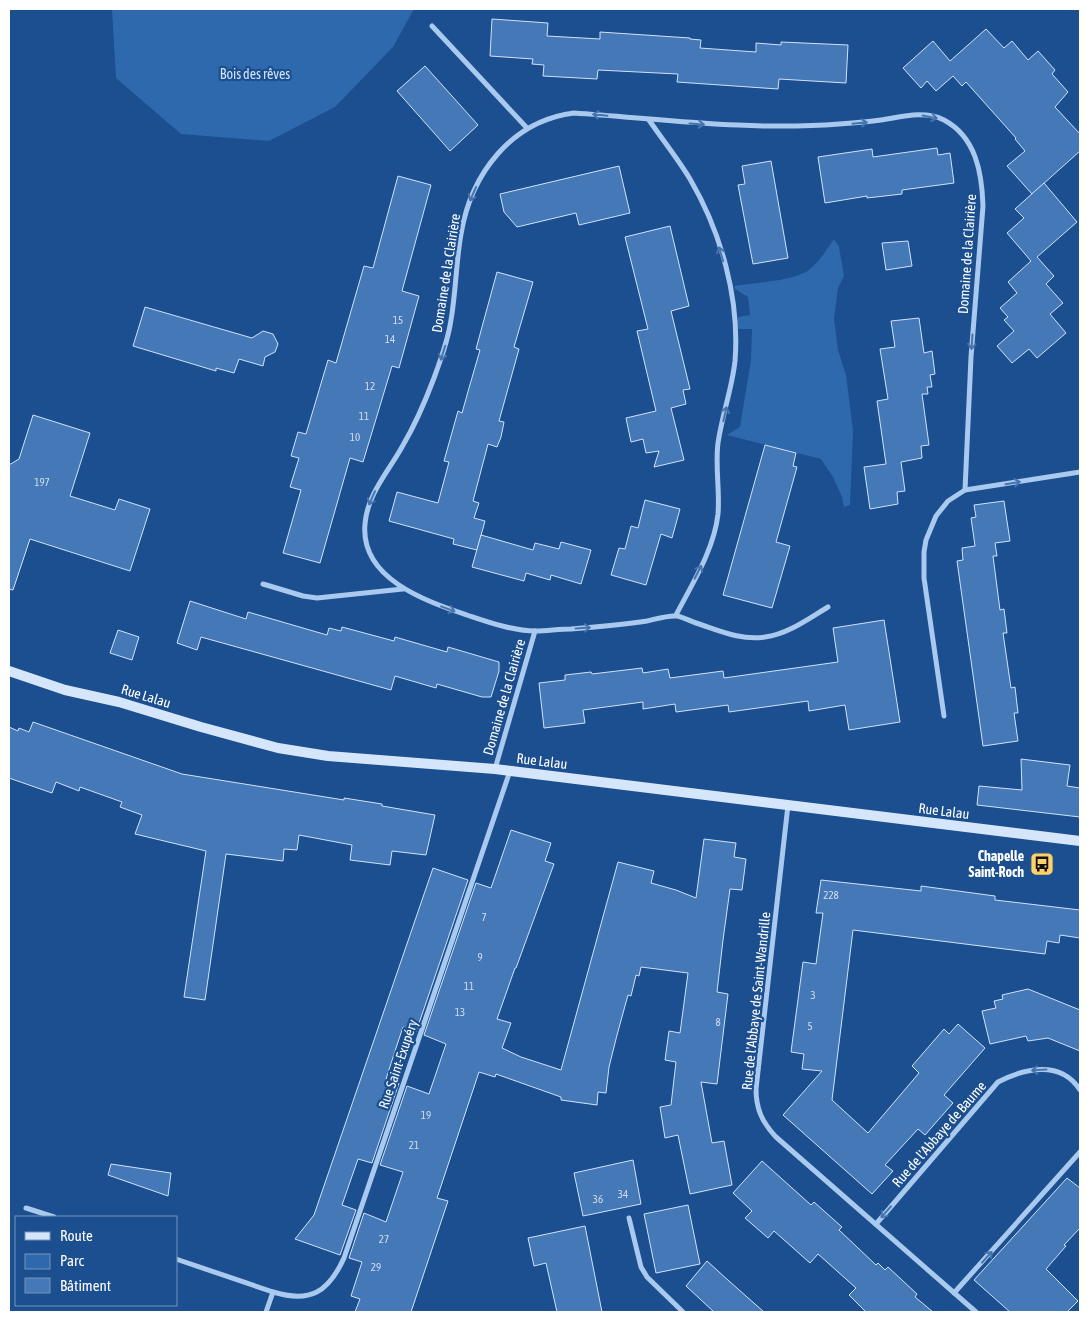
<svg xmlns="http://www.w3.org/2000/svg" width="1089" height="1321" font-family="'Asap Condensed',sans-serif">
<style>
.green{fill:#2e69ad}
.building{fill:#4478b7;stroke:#cfe3fa}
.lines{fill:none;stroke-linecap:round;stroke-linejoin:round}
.minor{stroke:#a9c9ee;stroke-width:5}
.secondary{stroke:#d6e6fa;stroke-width:10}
.oneway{stroke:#4674ac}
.labels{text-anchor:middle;stroke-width:4.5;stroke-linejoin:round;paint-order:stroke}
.number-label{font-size:11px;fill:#d0dded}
.park-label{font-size:14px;fill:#cfe3fa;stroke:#1b4f8f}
.street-label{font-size:14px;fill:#fff;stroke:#1b4f8f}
.poi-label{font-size:14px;font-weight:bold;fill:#fff;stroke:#1b4f8f;text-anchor:end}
</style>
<rect width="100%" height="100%" fill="#1b4f8f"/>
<g class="green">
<path d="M112,9h302l-21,38 -58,60 -66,34 -88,-7 -65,-56z"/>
<path d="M834,239l5,8 5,29 -6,12 -4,31 4,31 8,25 7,56 -3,74 -6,2 -2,-10 -9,-20 -12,-18 -94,-24 13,-8 11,-67 1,-31h-14v-12l12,-2 -2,-18 -13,-8 -1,-3c19,-3 62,-5 76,-17 10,-8 17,-20 24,-30z"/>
</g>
<g class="building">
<path d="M492,19l56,4 -1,13 53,3v-7l90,6v1l11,1 -1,8 56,4v-9l25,2v-3l67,3 -2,38 -67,-4 -1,10 -101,-7 1,-8 -80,-4 -1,9 -54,-3 1,-11 -12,-1 1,-5 -43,-3z"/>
<path d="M986,29l18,19 8,-7 16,19 10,-9 17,19 -3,4 16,18 -13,15 25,27v17l-48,43 -25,-28 18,-15 -10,-12 1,-1 -50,-56 -4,4 -9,-10 -17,15 -9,-10 -6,7 -18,-20 30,-27 17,20z"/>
<path d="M425,66l53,59 -28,26 -53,-60z"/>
<path d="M937,148l1,7 12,-2 4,30 -52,7v4l-35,4v-2l-42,7 -7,-46 54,-8 1,8z"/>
<path d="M771,161l17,97 -35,6 -15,-79 7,-1 -3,-18z"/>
<path d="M619,166l11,47 -51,12 -3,-12 -59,14 -13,-15 -4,-18z"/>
<path d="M398,176l33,9 -29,106 17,5 -20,72 -7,-2 -29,96 -13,-4 -30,105 -37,-10 18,-63 -11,-3 9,-29 -8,-2 7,-24 8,2 22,-74 8,3 28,-97 9,2z"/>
<path d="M1044,183l33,39 -40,35 17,19 -8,8 17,19 -13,11 16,19 -29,25 -8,-9 -17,14 -15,-17 17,-15 -10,-11 4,-3 -8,-9 17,-15 -9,-11 23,-21 -24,-28 17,-15 -9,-9z"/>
<path d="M670,226l19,80 -18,5 19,78 -7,1 3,14 -15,4 13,52 -30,7 5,-16 -13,2 -3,-14 -12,3 -5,-24 30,-7 -19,-80 11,-2 -23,-92z"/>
<path d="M908,241l4,25 -26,4 -4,-27z"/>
<path d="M497,272l36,10 -19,65 5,2 -20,72 5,1 -3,15 -4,10 -9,-3 -15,57 6,2 -5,15 11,3 -8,29 -24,-6 1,-5 -65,-18 8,-29 41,11 11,-41 -5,-1 14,-50 4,2 7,-25 11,-38 -4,-1z"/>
<path d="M145,307l107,31 11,-7 10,3 5,10 -3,8 -10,5 -2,9 -24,-7 -5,14 -18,-5v3l-83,-25z"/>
<path d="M919,318l5,35 8,-2 3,23 -5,1 2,12h-5l1,7h-6l7,51 -8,1 1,12 -21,4 4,29 -8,1 1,12 -28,5 -6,-42 22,-3 -9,-63 11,-2 -8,-50 15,-2 -4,-26z"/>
<path d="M33,415l57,18 -20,63 45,14 4,-11 31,10 -20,62 -100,-32 -17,51 -4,-1v-124l10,-6z"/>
<path d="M765,445l31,8 -3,13 4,1 -21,75 14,4 -18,62 -49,-13z"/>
<path d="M645,500l35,9 -8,29 -11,-4 -15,51 -35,-10 8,-27 6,1 6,-23 7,2z"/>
<path d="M1004,501l6,40 -15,2 2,13h-4l7,54 4,-1 3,24h-4l8,55 4,-1 3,26h-4l4,28 -35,5 -26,-185 6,-1 -1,-12 13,-2 -4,-28 5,-1 -2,-12z"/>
<path d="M481,535l52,15 2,-7 24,6 2,-7 30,8 -10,34 -30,-9 -1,5 -24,-7 -2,8 -52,-14z"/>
<path d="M190,601l56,18 2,-7 79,23 2,-7 12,3 1,-4 52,14 1,-4 52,15 1,-5 51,15v9l-8,26h-9l-45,-13 -1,4 -41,-12 -4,14 -190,-53 -4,13 -20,-7z"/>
<path d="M884,620l16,102 -51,8 -4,-25 -36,6 -1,-10 -79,11 -1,-7 -52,7 -1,-8 -32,5v-7l-60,8 2,13 -41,5 -5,-45 26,-3v-5l26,-3 1,2 50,-6 1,5 25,-4 2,9 53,-7 1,7 114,-16 -5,-34z"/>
<path d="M118,630l21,7 -7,23 -22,-7z"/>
<path d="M33,722l149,52 162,26v-2l38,6v2l53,9 -9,40 -34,-4 -2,14 -40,-5 2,-15 -53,-10 -2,15 -13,-1 -1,12 -57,-7 -21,146 -21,-3 22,-146 -71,-17 7,-19 -22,-8 2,-5 -42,-15 -1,4 -23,-9 -4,11 -43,-15v-51l9,4 1,-3 10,4z"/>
<path d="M1021,759l49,6 -3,21 13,2v29l-103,-12 2,-19 43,4z"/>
<path d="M511,830l40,13 -6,18 9,3 -38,104h-1l-18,51 14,4 -9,25 19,9 40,13 57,-208 36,9 -3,12 25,7 20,8 8,-59 32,4 -2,14 12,2 -4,31 -12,-1 -7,51 -6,52 11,2 -11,90 -16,-2 11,61 12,-2 8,44 -42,9 -12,-59 -13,3 -5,-31 11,-2 5,-43 -11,-2 4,-29 11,2 8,-60 -47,-6 -2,9 -3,-1 -5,21 -3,-1 -11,40 -8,32 -3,26 -8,-1 -1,13 -36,-5v-3l-65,-23 -1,3 -16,-5 -42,126 11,3 -37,111h-56l5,-13 -9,-3 11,-34 -13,-4 15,-45 22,9 17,-50 -23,-7 27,-79 22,8 17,-50 -22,-9 52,-152 15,5z"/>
<path d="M433,868l35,12 -52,152 -13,-5 -7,21 -10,31 13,4 -27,80 -14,-4 -16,46 14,5 -16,45 -45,-16 19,-24z"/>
<path d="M821,880l100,11v-5l74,10v4l85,10v28l-20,-3 -1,8 -12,-2 -2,13 -192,-24 -21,170 36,33 51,-60 -7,-7 32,-37 5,5 9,-10 27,24 -41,47 9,8 -28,32 -7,-6 -33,36 8,6 -21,23 -89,-79 39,-44 -20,-2 2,-15 -13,-2 12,-90 13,2 7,-51h-7z"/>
<path d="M1028,989l52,21v41l-32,-13 -20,3 -2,-5 -36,8 -8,-33 14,-3 -2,-7 9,-2 -1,-4z"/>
<path d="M633,1160l8,44 -58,12 -9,-43z"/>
<path d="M762,1161l49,44 3,-3 28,25 -3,3 37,35 2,-2 7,7 3,-3 29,27 -2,3 18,15h-67l-17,-17 7,-7 -38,-34 -8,9 -36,-32 -6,7 -23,-20 7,-7 -19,-18z"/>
<path d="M111,1164l60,9 -3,23 -60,-21z"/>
<path d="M1067,1178l13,10v40l-16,17 2,1 -20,23 32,32 -11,11h-57l-36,-32z"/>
<path d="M688,1205l12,59 -44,9 -12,-59z"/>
<path d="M585,1226l17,86h-45l-11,-49 -12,3 -6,-28z"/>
<path d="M707,1261l22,20 35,31h-50l-28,-26z"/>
</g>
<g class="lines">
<g class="minor">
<path d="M432,26l95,102"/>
<path d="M649,120c13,19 29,39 41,59 31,53 50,120 45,182 -3,28 -13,54 -17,82 -3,23 2,48 0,71 -4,36 -26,70 -42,101"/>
<path d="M263,584l40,12 14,2 86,-9"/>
<path d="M828,607c-20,12 -40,27 -63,30 -24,4 -47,-7 -69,-14 -6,-2 -13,-6 -19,-7 -9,-1 -21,3 -30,5 -25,4 -50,6 -76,8 -12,0 -24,2 -35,2 -23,0 -48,-9 -69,-16 -41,-14 -107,-36 -102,-91 2,-29 23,-52 37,-77 13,-22 23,-45 32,-69 7,-19 14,-38 17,-58 5,-29 5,-58 10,-86 10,-60 50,-113 113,-121 88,6 176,18 265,11 14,-1 28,-2 42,-4 20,-3 43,-10 63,0 32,17 38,53 39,86l-12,151 -6,133"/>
<path d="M944,716l-20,-138v-26l2,-12 10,-24 12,-15 17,-11 115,-18"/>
<path d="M495,769l40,-138"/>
<path d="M788,805l-32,284c0,20 6,33 20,48l200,175"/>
<path d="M26,1208l28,9"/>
<path d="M629,1218l12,49 6,10 36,35"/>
<path d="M876,1224l122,-142c27,-14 63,-22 82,8"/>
<path d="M176,1259l97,33"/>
<path d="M954,1293l126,-141"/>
<path d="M266,1312l7,-20c37,11 55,1 71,-34l166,-487"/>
</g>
<path class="secondary" d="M9,671l56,19 54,12 82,25 77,21 50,8 167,13 585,72"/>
</g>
<defs><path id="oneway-shaft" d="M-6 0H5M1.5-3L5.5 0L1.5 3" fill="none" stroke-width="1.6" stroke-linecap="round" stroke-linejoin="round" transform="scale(1.25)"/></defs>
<g class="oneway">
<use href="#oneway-shaft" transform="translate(600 115) rotate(-174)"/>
<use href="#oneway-shaft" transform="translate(930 117) rotate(11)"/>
<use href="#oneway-shaft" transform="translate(860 123) rotate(-6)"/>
<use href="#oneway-shaft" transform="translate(697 124) rotate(4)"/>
<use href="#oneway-shaft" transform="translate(473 194) rotate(114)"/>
<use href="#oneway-shaft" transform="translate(721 254) rotate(-107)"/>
<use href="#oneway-shaft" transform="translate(972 342) rotate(94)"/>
<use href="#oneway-shaft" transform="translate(443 353) rotate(107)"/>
<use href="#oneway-shaft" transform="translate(725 414) rotate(-77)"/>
<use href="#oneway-shaft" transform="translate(1013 483) rotate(-9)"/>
<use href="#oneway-shaft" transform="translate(372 498) rotate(114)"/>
<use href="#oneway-shaft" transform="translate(698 572) rotate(-63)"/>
<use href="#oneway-shaft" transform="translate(448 609) rotate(20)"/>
<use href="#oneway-shaft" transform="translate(583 628) rotate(-4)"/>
<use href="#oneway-shaft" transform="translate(1039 1070) rotate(177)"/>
<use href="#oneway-shaft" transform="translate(886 1212) rotate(131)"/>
<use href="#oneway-shaft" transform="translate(987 1257) rotate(-48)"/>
</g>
<defs>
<g id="bus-square" transform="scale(1.25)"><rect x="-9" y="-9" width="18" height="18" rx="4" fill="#ffd166" stroke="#1b4f8f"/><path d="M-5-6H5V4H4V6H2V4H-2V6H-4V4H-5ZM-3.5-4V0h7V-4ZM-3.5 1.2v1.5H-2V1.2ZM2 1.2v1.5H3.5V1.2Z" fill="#111"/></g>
</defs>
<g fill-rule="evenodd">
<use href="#bus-square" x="1042" y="864"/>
</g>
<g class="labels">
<g class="number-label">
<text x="398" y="324">15</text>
<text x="390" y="343">14</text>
<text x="370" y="390">12</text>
<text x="364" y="420">11</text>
<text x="355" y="441">10</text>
<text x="42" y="486">197</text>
<text x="831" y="899">228</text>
<text x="484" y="921">7</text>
<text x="480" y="961">9</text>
<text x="469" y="990">11</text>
<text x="813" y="999">3</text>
<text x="460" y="1016">13</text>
<text x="718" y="1026">8</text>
<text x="810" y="1030">5</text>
<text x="426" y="1119">19</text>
<text x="414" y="1149">21</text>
<text x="623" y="1198">34</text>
<text x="598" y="1203">36</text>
<text x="384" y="1243">27</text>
<text x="376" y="1271">29</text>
</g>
<g class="park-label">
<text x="255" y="79">Bois des rêves</text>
</g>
<g class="street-label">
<text transform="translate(967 254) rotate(-86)" y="5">Domaine de la Clairière</text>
<text transform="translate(446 273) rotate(-81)" y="5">Domaine de la Clairière</text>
<text transform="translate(146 696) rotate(17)" y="5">Rue Lalau</text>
<text transform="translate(504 697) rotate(-74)" y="5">Domaine de la Clairière</text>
<text transform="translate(542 761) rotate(7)" y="5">Rue Lalau</text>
<text transform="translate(944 811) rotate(7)" y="5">Rue Lalau</text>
<text transform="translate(756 1001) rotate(-84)" y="5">Rue de l'Abbaye de Saint-Wandrille</text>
<text transform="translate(398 1064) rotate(-71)" y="5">Rue Saint-Exupéry</text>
<text transform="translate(939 1134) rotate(-49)" y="5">Rue de l'Abbaye de Baume</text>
</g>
<g class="poi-label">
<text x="1024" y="861">Chapelle<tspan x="1024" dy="16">Saint-Roch</tspan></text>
</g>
</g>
<rect width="1089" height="1321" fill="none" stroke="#ffffff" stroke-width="20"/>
<rect x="15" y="1216" width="162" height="90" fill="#1b4f8f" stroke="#7695bc"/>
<rect x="25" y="1232" width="25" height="8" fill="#d6e6fa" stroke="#7695bc"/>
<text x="60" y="1241" font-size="15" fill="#ffffff">Route</text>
<rect x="25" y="1254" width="25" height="15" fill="#2e69ad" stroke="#7695bc"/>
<text x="60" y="1266" font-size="15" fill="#ffffff">Parc</text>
<rect x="25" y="1278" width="25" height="15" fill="#4478b7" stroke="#7695bc"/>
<text x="60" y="1291" font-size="15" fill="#ffffff">Bâtiment</text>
</svg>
